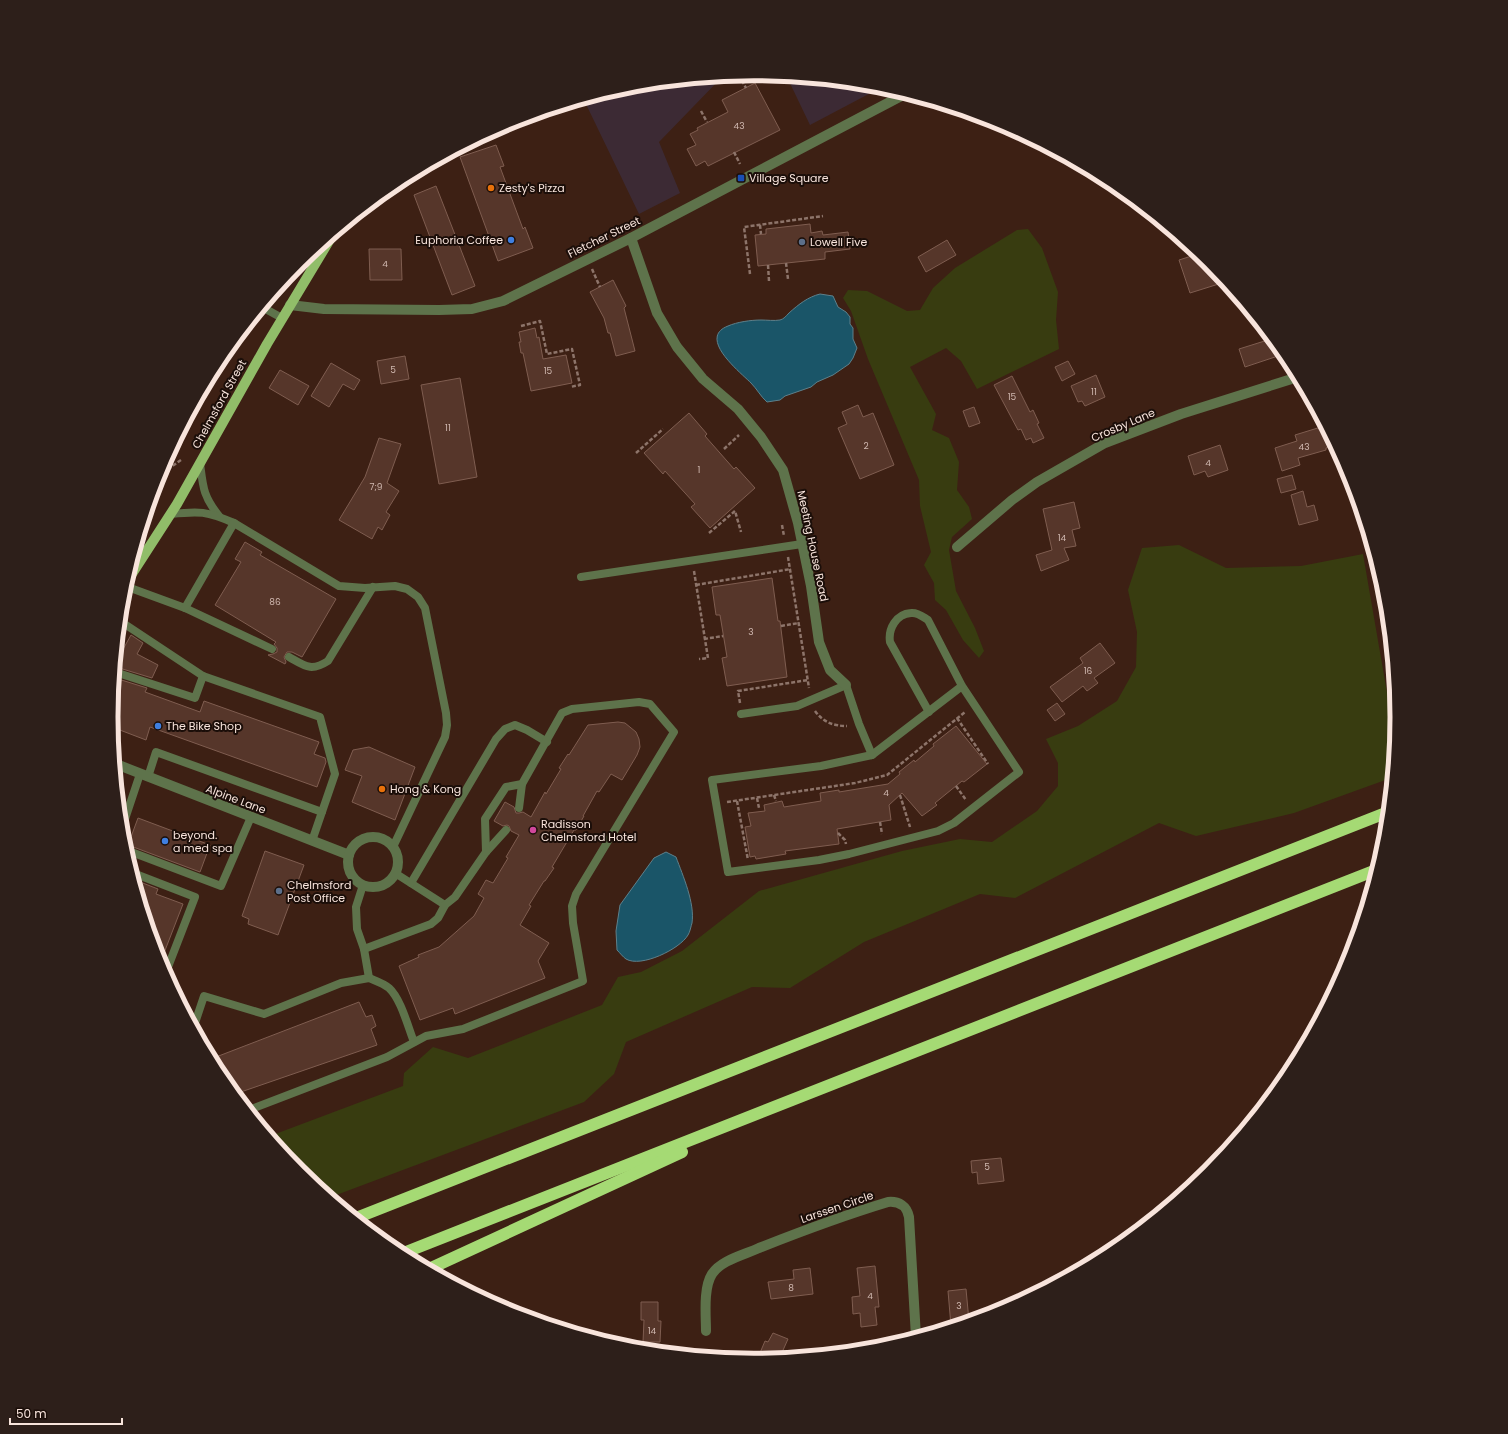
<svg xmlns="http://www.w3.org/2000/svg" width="1508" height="1434" font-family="Poppins,sans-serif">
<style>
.commercial{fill:#3c2a34}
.green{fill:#383c10}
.water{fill:#1a5568;stroke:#5d808b}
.building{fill:#56362a;stroke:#7f5d50}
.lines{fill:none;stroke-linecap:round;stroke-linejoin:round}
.path{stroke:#8d746a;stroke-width:2.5;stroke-dasharray:4 2;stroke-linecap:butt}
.service{stroke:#5e734b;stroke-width:8}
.minor{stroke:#5e734b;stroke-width:10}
.tertiary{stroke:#5e734b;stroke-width:10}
.primary{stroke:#91bd69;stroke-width:10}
.motorway{stroke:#a5da74;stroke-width:12}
.transit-dot{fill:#1a4fb4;stroke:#1b0e09;stroke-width:1.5}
.food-dot{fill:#e8710a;stroke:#1b0e09;stroke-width:1.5}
.shop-dot{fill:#3f7fe0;stroke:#1b0e09;stroke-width:1.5}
.service-dot{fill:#5c6f8a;stroke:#1b0e09;stroke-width:1.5}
.hotel-dot{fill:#d1479c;stroke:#1b0e09;stroke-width:1.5}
.labels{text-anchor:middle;stroke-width:4;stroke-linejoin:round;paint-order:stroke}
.number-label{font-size:9px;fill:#d0b8b0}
.poi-label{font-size:11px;fill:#f8e4dc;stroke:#1b0e09;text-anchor:start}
.street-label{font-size:11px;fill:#f8e4dc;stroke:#1b0e09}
.rim{fill:none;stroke:#f8e4dc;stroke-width:5}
</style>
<rect width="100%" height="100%" fill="#3d2014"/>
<g class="commercial">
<path d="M722,77l-63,65 21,51 -41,21 -55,-114 45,-14z"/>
<path d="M787,77l93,9 2,1 -72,38z"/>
</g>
<g class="green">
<path d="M1028,229l14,19 16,44 -2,28 3,29 -82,40 -16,-28 -15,-13 -36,19 26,47 -4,16 17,8 10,24 -2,28 12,17 3,12 -20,18 -3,13 7,41 19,37 9,23 -5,7 -16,-18 -17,-30 -11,-10 -1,-17 -10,-18 7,-13 -11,-46 -1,-26 -51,-121 -17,-48 -8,-13 5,-8 19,1 40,20 13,-1 13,-22 22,-20 62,-38z"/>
<path d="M1179,545l47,23 75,-2 62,-12 32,185 -4,39 -97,35 -98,23 -37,-13 -144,75 -35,-4 -116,48 -74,46 -38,-1 -126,55 -12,32 -30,28 -253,95 -32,-25 -29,-36 133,-50 1,-13 29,-26 35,11 134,-53 16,-28 23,-5 41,-21 77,-60 143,-40 58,-12 32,3 45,-31 21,-25v-23l-12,-24 32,-13 39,-25 19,-34 1,-35 -9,-42 14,-42z"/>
</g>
<g class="water">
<path d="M820,294l13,2 5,11 8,5 4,5v7l3,4v11l4,9 -4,10 -4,6 -16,11 -16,7 -6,5 -26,9 -5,4 -13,2c-6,-5 -10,-13 -16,-19 -11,-11 -54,-45 -23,-57 9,-4 23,-6 33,-6 6,0 13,1 19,0 4,-1 6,-4 9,-7 10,-9 19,-16 31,-19z"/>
<path d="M666,852l10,5c7,19 19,46 16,66 -1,3 -2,9 -4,12 -8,14 -47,33 -62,24 -3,-2 -6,-6 -9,-9l-1,-19 4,-26 34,-47z"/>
</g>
<g class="building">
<path d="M755,83l25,47 -72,36 -3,-5 -9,5 -9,-17 9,-4 -6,-11 8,-4 -1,-2 31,-16 -6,-12z"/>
<path d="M496,145l8,21 -4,1 23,62 2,-2 8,21 -35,13 -38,-104z"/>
<path d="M436,186l39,100 -23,9 -38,-100z"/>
<path d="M810,224l1,9 11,-2 1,4 25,-3 2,17 -25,3v7l-67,7 -3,-31 11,-1v-5z"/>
<path d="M947,240l9,15 -30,17 -8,-15z"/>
<path d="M369,249h32l1,31h-32z"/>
<path d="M1198,254l11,8 16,20 -35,11 -11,-33z"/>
<path d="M613,280l13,26 -2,2 11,43 -19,5 -6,-23h-2l-4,-15 -14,-26z"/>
<path d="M535,328l2,10 2,-1 4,22 23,-4 6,28 -41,8 -8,-38h-2l-2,-11h2l-2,-10z"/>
<path d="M1271,339l13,15 -39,13 -6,-18z"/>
<path d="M405,356l4,23 -28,5 -4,-23z"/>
<path d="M1068,361l7,13 -13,7 -7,-14z"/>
<path d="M331,363l29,17 -6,10 -11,-6 -14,23 -18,-11z"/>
<path d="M280,370l29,16 -11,19 -29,-17z"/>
<path d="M1096,375l9,22 -20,9 -3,-5 -4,1 -7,-16z"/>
<path d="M1012,376l18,36 3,-2 6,13 -2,1 7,14 -11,5 -2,-5 -5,2 -5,-11 -3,1 -24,-45z"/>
<path d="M460,378l17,99 -38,7 -18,-99z"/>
<path d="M858,405l5,12 10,-4 21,52 -34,14 -22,-51 9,-4 -5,-12z"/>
<path d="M974,407l6,16 -11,4 -6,-16z"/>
<path d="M689,413l18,21 -2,2 29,33 2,-2 19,21 -45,40 -19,-21 4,-3 -30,-33 -2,3 -19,-21z"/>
<path d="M1321,427l1,1h3l9,18 -8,2v2l-28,8 2,7 -18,6 -7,-23 22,-7 -2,-6z"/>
<path d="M379,438l22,6 -14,39 12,8 -13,21 4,3 -8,15 -4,-3 -6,12 -33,-19 26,-43z"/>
<path d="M1220,445l8,25 -20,7 -3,-6 -11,4 -6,-19z"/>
<path d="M1292,475l4,14 -15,4 -4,-14z"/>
<path d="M1303,491l4,16 7,-2 4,15 -19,5 -8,-30z"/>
<path d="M1074,502l6,26 -8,2 4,16 -12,2 5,12 -28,11 -5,-16 16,-5 -9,-41z"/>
<path d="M245,542l17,10 -2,3 76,44 -34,58 -10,-5h-5l-3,5 2,5 -1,2 -17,-9 5,-1 4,-2v-4l-3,-4 2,-2 -61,-37 26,-43 -6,-3z"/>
<path d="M772,578l6,43h2l7,56 -60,9 -5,-28 5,-1 -7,-42h-4l-4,-28z"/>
<path d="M131,635l12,8 -6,11 21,11 -6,13 -36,-11 1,-7z"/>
<path d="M1100,643l15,20 -21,15 4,5 -11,8 -4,-5 -21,16 -12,-15 33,-24 -3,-5z"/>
<path d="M115,678l32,10 -2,4 55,20 4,-11 115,41 -5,12 11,4 1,4 -9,25 -167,-60 -4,13 -34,-13 -1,-10z"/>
<path d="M1057,703l8,11 -10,7 -8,-11z"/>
<path d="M618,722l7,1 11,9 3,7 1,8 -3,8 -15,25 -11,-6 -12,18 -2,-1 -14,25h1l-8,14h-2l-22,37 2,1 -9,13h-1l-15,24 2,1 -11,19 29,18 -11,18 7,17 -90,36 -2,-6 -33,12 -21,-54 20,-9 -1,-2 21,-8 35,-31 10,-18 -6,-4 8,-14 7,3 15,-25 -2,-1 13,-22 -8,-4 -2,-5 -2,-1 -4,1 -9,-5 11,-19 9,5 2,6h3l4,-1 8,5 14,-25 1,2 15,-25 -2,-1 9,-14 1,1 19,-30z"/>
<path d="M956,726l31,38 -23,18 -2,-1 -27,22 2,2 -15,11 -20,-23 -13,12 2,15 -54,9 2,15 -54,7 1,3 -30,5 -1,-3 -5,1 -5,-30 6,-1 -3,-13 17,-2 -1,-6 18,-4 2,6 37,-6 -1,-8 19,-3v2l49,-8 12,-10 -1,-2 15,-12 1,2 19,-16 -1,-2z"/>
<path d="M369,747l46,20 -20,53 -43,-18 10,-26 -17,-6 8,-20z"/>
<path d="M138,818l72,27 -10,27 -72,-27z"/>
<path d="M265,851l39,14 -26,70 -30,-11 1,-5 -7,-3z"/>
<path d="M135,880l23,9 -2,5 27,10 -19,49 -8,-4z"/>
<path d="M359,1002l7,15 6,-2 4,11 -5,3 6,16 -142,49 -16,-20 -7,-13 5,-2 -1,-2z"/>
<path d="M1001,1158l3,23 -26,3 -1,-12 -5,1 -1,-12z"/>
<path d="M875,1266l4,41h-4l2,18 -16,2 -1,-14 -7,1 -1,-17 8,-1 -3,-28z"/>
<path d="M810,1268l3,26 -42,5 -3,-17 26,-3 -1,-9z"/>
<path d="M966,1289l3,32 -18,5 -3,-35z"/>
<path d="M641,1302h17v19h3l-1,21h-17l1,-22h-3z"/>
<path d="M773,1333l15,6 -8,18 -23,3 8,-19 3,1z"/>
</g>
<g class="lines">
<g class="path">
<path d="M739,75l7,13"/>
<path d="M701,111l6,11"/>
<path d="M734,152l6,12"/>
<path d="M760,225l1,9"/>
<path d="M786,263l2,16"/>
<path d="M768,265l1,16"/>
<path d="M592,269l8,18"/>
<path d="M750,274l-6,-47 79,-11"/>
<path d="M521,326l19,-5 7,33 25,-5 8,36 -10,2"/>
<path d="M724,449l15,-14"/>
<path d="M636,453l27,-24"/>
<path d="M158,476l23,-16"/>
<path d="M782,525l2,11"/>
<path d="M709,533l26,-22 6,21"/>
<path d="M788,557l21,131"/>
<path d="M694,571l14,87 -9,1"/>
<path d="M696,585l95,-16"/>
<path d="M781,626l18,-3"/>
<path d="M704,639l19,-3"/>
<path d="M740,703l-2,-12 70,-11"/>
<path d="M815,711c8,11 18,15 32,15"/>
<path d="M957,718l31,46"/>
<path d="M956,786l10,14"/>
<path d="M774,795l2,6"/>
<path d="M900,795l10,32"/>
<path d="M757,798l2,10"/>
<path d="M737,801l11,59"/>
<path d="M727,802l128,-19 32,-8 78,-63"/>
<path d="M880,822l2,12"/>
<path d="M838,833l7,7 1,4"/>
</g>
<g class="service">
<path d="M262,307l20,11"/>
<path d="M200,463c3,24 3,33 19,53"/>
<path d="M171,514c28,-3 36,-3 63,9"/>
<path d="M581,577l221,-33"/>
<path d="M125,586l60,22 87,41"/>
<path d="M185,608l49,-85 105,63 26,2 30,-2 12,3 11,8 7,11 21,105 1,12 -2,12 -52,110"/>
<path d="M120,621l83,55 117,41 15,57 -23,67"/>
<path d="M289,657c16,9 22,15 39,4l45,-74"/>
<path d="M115,672l80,26 8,-22"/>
<path d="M929,712l-39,-70c-2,-13 6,-28 21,-29 7,-1 12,4 17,7l34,66 57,86 -65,51 -16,8 -89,23 -30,6 -91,12 -16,-92 109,-14 51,-11 90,-69"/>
<path d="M741,714l56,-8 49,-21 13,39 13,31"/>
<path d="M148,777l8,-25 166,60"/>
<path d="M519,808l3,-24"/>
<path d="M122,828l18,-54"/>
<path d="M126,850l95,36 30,-69"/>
<path d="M133,873l62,24 -29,75h-1"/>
<path d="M395,873l50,32"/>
<path d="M411,883l85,-144 9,-10 10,-4 12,5 20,12"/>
<path d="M364,949l67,-25 7,-6 7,-13 10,-8 31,-45 20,-22"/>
<path d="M369,978c7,3 14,5 20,10 12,11 19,39 25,54"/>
<path d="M194,1026l10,-30 60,18 77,-31 28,-5 -5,-29 -7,-20 -1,-22 7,-22"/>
<path d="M249,1110l138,-53 39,-21 37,-7 120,-48 -10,-58 -1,-17 4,-12 98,-162 -24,-28 -11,-2 -67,7 -10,4 -40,71 -16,3 -21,32 1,33"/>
</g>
<g class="minor">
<path d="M631,238l26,75 20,34 26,32 35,30 23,28 22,33 15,53 13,63 8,56 11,28 16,15"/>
<path d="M957,547l55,-47 25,-18 68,-39 76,-29 117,-37"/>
<path d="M116,764l233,91"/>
<circle cx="373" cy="862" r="25"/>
<path d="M706,1331c0,-15 -3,-43 6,-57 9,-14 32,-19 47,-26 43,-17 86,-33 129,-46 11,-1 19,4 21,15l7,120"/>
</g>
<path class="tertiary" d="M290,305l34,4 115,1 33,-1 31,-8 128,-63 274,-144"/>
<path class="primary" d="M126,583l51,-79 90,-160 65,-108"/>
<g class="motorway">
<path d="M356,1218l1032,-406"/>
<path d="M401,1254l975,-384"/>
<path d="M429,1269l253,-117"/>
</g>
</g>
<rect class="transit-dot" x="737" y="174" width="8" height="8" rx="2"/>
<g class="food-dot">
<circle cx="491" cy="188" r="4"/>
<circle cx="382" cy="789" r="4"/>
</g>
<g class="shop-dot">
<circle cx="511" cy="240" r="4"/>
<circle cx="158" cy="726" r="4"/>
<circle cx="165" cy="841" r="4"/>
</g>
<g class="service-dot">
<circle cx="802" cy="242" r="4"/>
<circle cx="279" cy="891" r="4"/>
</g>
<circle class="hotel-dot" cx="533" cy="830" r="4"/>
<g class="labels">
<g class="number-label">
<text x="739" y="129">43</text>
<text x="385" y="267">4</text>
<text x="393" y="373">5</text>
<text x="548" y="374">15</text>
<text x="1094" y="395">11</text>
<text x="1012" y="400">15</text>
<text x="448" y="431">11</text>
<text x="866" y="449">2</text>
<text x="1304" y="450">43</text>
<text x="1208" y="466">4</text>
<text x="699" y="473">1</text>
<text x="376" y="490">7;9</text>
<text x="1062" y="541">14</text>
<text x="275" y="605">86</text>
<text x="751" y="635">3</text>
<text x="1088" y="674">16</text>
<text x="886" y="796">4</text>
<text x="987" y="1170">5</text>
<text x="791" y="1291">8</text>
<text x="870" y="1299">4</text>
<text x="959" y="1309">3</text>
<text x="652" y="1334">14</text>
</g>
<g class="poi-label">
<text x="749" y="182">Village Square</text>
<text x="499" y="192">Zesty's Pizza</text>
<text x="503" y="244" text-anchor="end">Euphoria Coffee</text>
<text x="810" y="246">Lowell Five</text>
<text x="166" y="730">The Bike Shop</text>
<text x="390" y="793">Hong &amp; Kong</text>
<text x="541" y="828">Radisson<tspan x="541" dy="13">Chelmsford Hotel</tspan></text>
<text x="173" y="839">beyond.<tspan x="173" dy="13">a med spa</tspan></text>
<text x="287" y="889">Chelmsford<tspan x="287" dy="13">Post Office</tspan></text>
</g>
<g class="street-label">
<text transform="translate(604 237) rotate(-26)" y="4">Fletcher Street</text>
<text transform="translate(219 404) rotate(-61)" y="4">Chelmsford Street</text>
<text transform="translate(1123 425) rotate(-23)" y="4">Crosby Lane</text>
<text transform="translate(813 546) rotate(78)" y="4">Meeting House Road</text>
<text transform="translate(236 799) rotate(21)" y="4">Alpine Lane</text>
<text transform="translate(837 1207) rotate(-19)" y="4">Larssen Circle</text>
</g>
</g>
<path d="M0 0H1508V1434H0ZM118 717a636 636 0 1 1 1272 0a636 636 0 1 1-1272 0Z" fill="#2d1f1a" fill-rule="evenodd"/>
<path class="rim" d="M118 717a636 636 0 1 1 1272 0a636 636 0 1 1-1272 0Z"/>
<path d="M10 1418v6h112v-6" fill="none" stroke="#f8e4dc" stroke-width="2"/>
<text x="16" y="1418" font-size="12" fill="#f8e4dc" stroke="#1b0e09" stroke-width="3" paint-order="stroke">50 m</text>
</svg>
